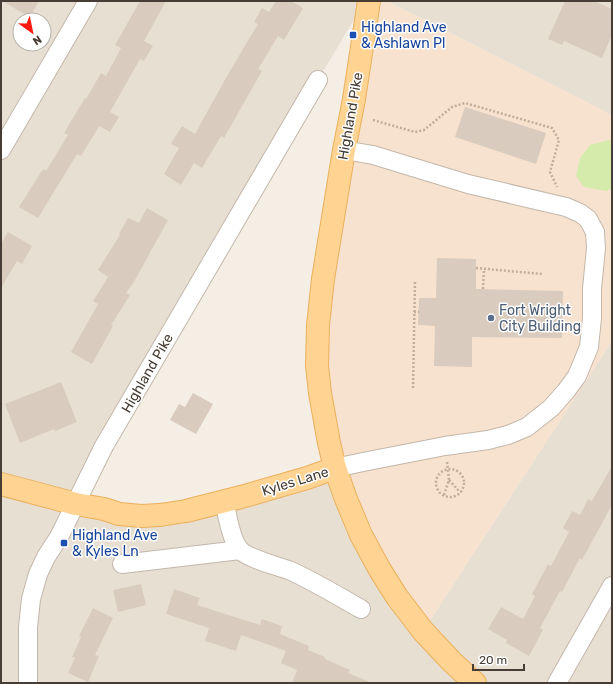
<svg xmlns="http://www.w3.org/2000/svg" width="613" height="684" font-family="Rubik,sans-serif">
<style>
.residential{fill:#e8dfd3;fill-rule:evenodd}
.commercial{fill:#f7e2cf}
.green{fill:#d5ebab}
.building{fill:#d9cbbd}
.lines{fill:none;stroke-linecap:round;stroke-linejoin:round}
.minor-casing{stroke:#c3b7aa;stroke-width:20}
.major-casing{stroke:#ebb05c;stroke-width:24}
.path{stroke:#c2ae98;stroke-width:2.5;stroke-dasharray:2 2;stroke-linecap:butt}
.minor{stroke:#fff;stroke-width:18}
.major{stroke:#ffd493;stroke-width:22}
.transit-dot{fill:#1a4fb4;stroke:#fff;stroke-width:1.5}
.service-dot{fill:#5c6f8a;stroke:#fff;stroke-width:1.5}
.labels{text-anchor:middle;stroke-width:3;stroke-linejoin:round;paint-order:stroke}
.transit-label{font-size:14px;fill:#164399;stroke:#fff;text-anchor:start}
.street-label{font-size:14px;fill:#473d34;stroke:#fff}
.service-label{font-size:14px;fill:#4e5e75;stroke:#fff;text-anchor:start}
</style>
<rect width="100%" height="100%" fill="#f4eee5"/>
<g class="residential">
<path d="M1,1h364l-47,79 -242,424 43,10 216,-46 88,163 189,-290v342h-611zM20,20h24v24h-24z"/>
<path d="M387,1h225v114z"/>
</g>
<path class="commercial" d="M369,1h18l225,114v226l-189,290 -62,-96 -44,-169z"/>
<path class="green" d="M609,140l3,2v46l-5,3 -23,-4 -8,-11 4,-18 10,-13z"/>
<g class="building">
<path d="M2,1h37l-9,16z"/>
<path d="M140,1h26l-22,40 9,5 -9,15 -4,-2 -30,53 9,5 -9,15 -11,-6 -18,30 -4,-2 -39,64 -19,-11 24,-38 3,2 22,-36 -4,-2 21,-35 1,1 15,-26 5,3 15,-28 -6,-3z"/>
<path d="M276,1h15l12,7 -19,32 -6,-4 -20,33 4,2 -38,67 -3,-2 -19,32 -8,-5 -13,22 -17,-11 15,-26 -8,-4 11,-18 13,8 32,-58 31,-52 -4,-2 8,-14 7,4z"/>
<path d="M565,1h29l18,8v26l-10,23 -38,-17 -2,4 -14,-6z"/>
<path d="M465,107l81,26 -10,31 -81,-27z"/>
<path d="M147,208l21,12 -33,60 -9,13 4,2 -19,30 2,1 -21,38 -21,-12 27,-48 -5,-3 15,-24 -10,-7 22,-35 -1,-1 9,-16 11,5z"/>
<path d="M8,232l24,14 -10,18 -5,-3 -16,27v-44z"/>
<path d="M437,258l39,1v30l87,2 -1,47 -90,-1v30l-38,-1 1,-40 -17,-1 1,-27h17z"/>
<path d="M61,382l16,40 -22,9 -1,-2 -34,14 -15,-39z"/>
<path d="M193,393l20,11 -17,30 -26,-14 9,-16 6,3z"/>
<path d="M612,466v39l-30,55 -2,-2 -18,34 -2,-1 -20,37 3,2 -14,26 -23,-13 1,-3 -19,-11 13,-22 22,12 12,-23 -3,-2 16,-30 3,2 18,-34 -6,-4 9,-17 8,4 8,-16 4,2z"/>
<path d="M141,584l5,21 -28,7 -5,-22z"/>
<path d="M174,589l26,9 -3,7 63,20 2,-6 20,7 -2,8 29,12 -1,4 17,7v2l25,11 -2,3 24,10h-80l5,-13 -16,-7 5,-12 -45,-16 -5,16 -31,-10 4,-13 -43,-14z"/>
<path d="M93,608l20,10 -18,37 4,1 -11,26 -20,-9 7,-15 -3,-1 9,-20 -2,-1z"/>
</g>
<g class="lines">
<g class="minor-casing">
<g id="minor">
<path d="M1,150l87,-149"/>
<path d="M335,468l28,-6 82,-16 43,-6 20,-5 19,-8 24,-19 15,-17 11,-15 12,-29 3,-29v-29l4,-41 -1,-16 -7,-13 -8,-6 -14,-6 -98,-23 -95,-29 -29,-5"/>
<path d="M225,501c1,12 7,41 15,49 9,9 38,16 51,21 24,11 47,25 70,38"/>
<path d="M122,564l118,-14"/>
<path d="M28,683v-56l3,-28 7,-25 8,-17 13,-20 45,-91 214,-366"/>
<path d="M557,683l55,-97"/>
</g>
</g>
<g class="major-casing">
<g id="major">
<path d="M369,1l-15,98 -10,51 -21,129 -5,46 -1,41 3,27 9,50 6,25 11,31 15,36 19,35 17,27 26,34 29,31 23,21"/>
<path d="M1,484l75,20 28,5 15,5 22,2 19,-1 26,-4 55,-14 66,-19 28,-10"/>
</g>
</g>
<g class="path">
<path d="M373,120l42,12 9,-2 28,-23 13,-4 87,25 7,12 -9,32 7,15"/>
<path d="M476,268l66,6"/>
<path d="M483,289l1,-20"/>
<path d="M414,312h5"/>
<path d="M413,388l2,-106"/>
<path d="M447,462l2,18"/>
<circle cx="450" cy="483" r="14"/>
<path d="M444,495l5,-15 11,12"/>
</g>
<use href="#minor" class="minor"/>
<use href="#major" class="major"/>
</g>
<g class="transit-dot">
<rect x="349" y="31" width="8" height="8" rx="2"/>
<rect x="60" y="539" width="8" height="8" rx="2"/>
</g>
<circle class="service-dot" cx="491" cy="318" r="4"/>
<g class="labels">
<g class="transit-label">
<text x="361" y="32">Highland Ave<tspan x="361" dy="16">&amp; Ashlawn Pl</tspan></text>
<text x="72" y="540">Highland Ave<tspan x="72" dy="16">&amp; Kyles Ln</tspan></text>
</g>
<g class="street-label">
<text transform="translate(350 116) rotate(-80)" y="5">Highland Pike</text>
<text transform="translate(147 373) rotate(-60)" y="5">Highland Pike</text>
<text transform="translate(295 481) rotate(-17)" y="5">Kyles Lane</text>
</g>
<g class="service-label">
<text x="499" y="315">Fort Wright<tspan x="499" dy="16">City Building</tspan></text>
</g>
</g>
<rect width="613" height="684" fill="none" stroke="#473d34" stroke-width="4"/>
<g transform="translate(32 32) rotate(147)"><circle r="19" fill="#ffffff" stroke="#b5b1ae"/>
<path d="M0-3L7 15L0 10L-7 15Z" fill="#ff1a11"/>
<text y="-6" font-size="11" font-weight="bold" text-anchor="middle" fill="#473d34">N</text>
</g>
<path d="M473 664v6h51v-6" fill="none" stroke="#473d34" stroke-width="2"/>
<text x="479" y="664" font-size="12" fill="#473d34" stroke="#ffffff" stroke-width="3" paint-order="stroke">20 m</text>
</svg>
